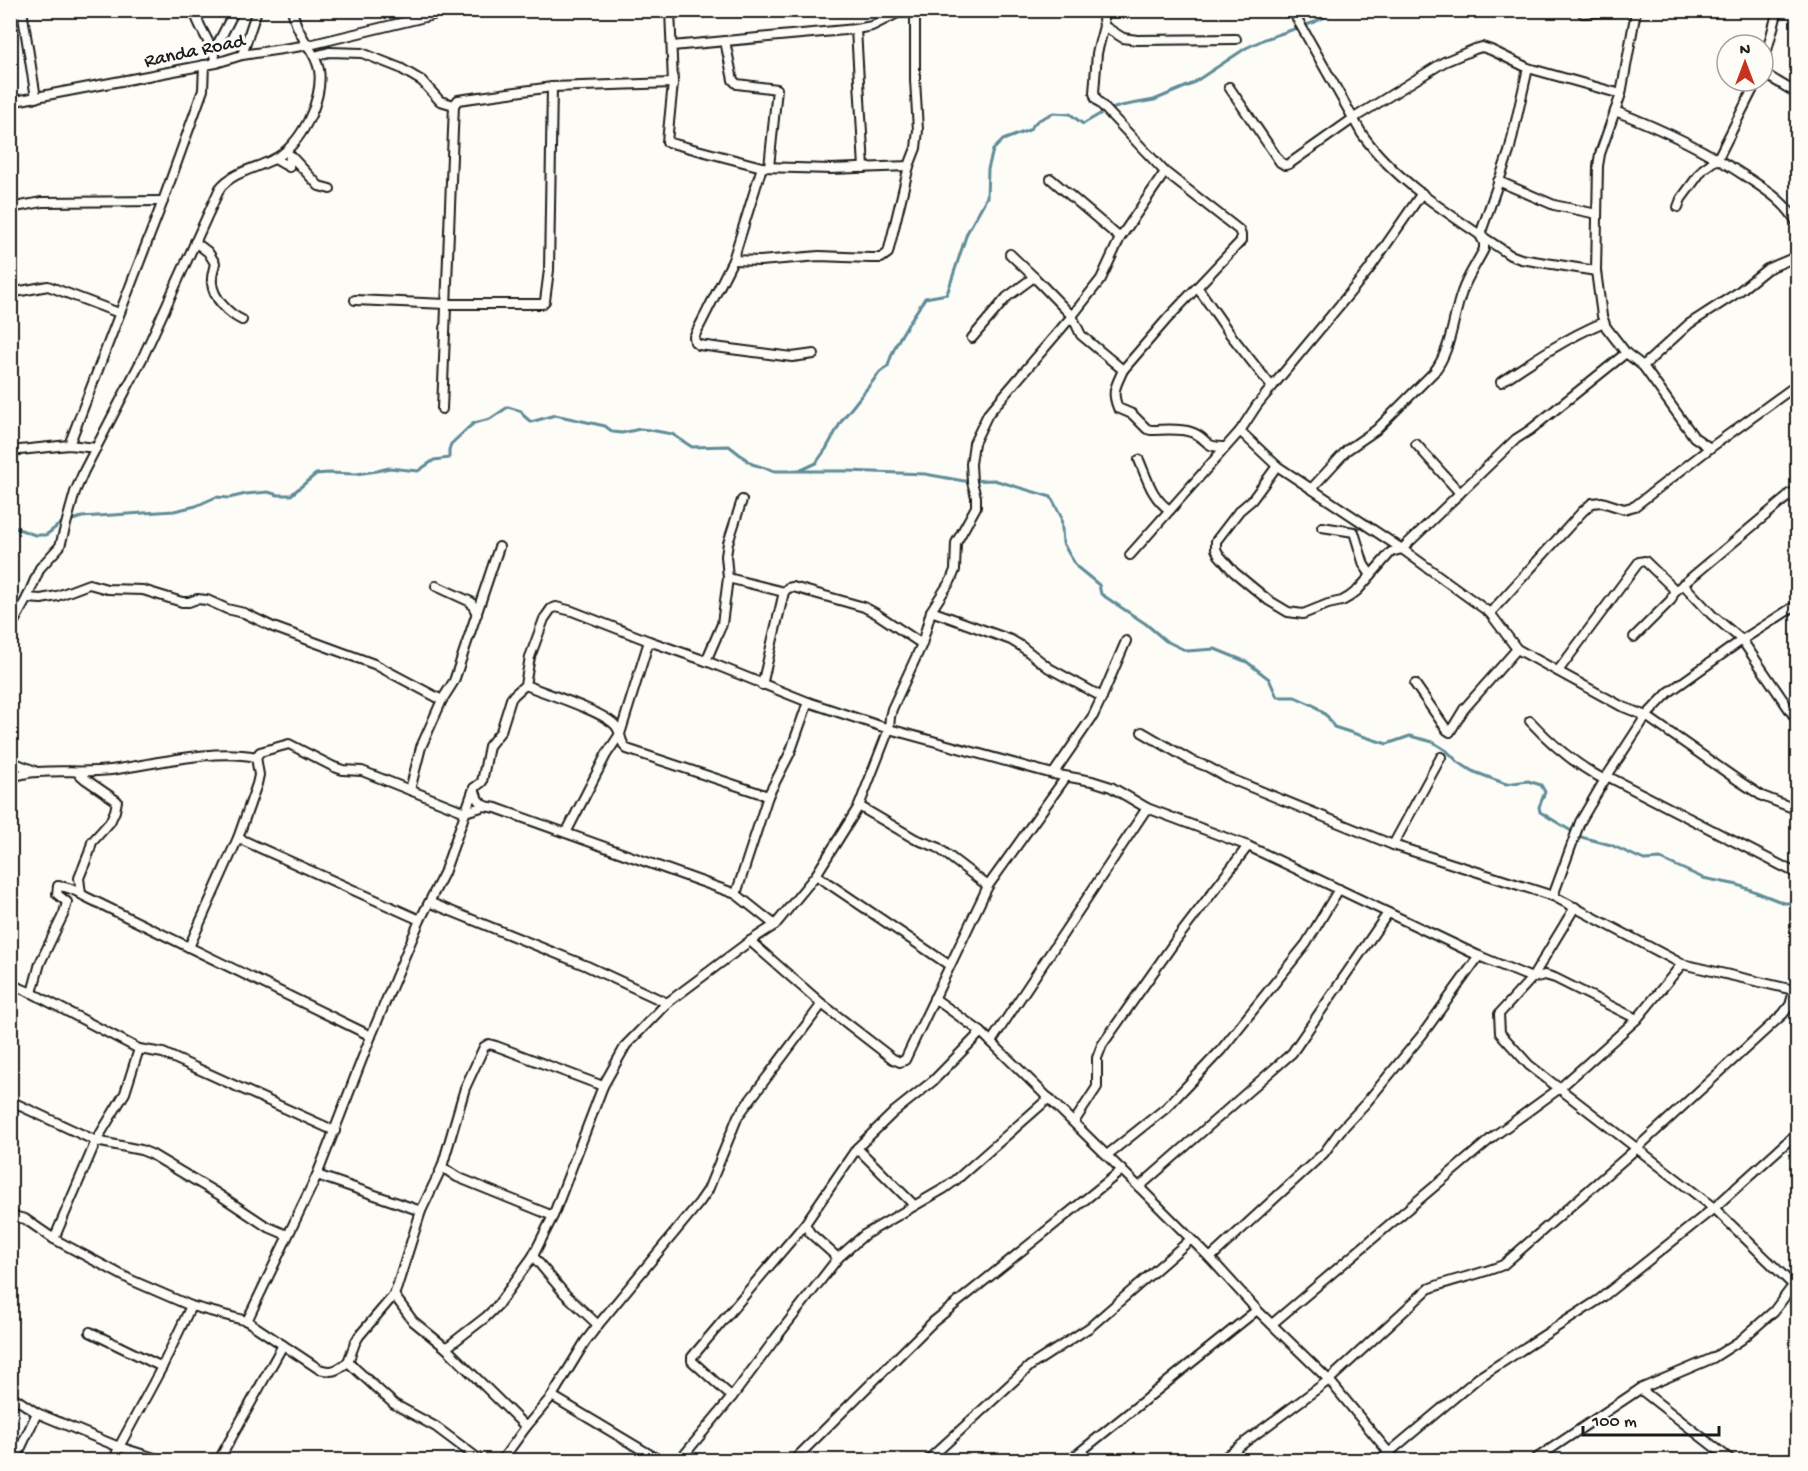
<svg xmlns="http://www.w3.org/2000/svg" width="1808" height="1471" font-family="'Gochi Hand',sans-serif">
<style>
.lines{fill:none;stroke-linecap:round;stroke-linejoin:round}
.stream{stroke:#5f8c98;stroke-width:3}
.street-casing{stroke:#1c1c1c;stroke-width:12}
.street{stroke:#fdfcf7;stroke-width:8}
.labels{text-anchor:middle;stroke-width:6;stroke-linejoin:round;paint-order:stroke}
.street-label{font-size:20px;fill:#1c1c1c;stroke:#fdfcf7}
</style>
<rect width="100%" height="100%" fill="#fdfcf7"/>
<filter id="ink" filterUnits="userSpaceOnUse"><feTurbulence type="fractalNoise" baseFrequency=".0167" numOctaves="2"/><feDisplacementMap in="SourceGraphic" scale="12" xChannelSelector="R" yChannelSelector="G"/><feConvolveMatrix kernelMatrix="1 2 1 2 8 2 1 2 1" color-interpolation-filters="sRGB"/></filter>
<g filter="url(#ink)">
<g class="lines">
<g class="stream">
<path d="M801,470l15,-7 10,-14 16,-29 38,-48 8,-6c7,-26 23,-45 37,-68l22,-4 20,-61 20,-36 1,-28 5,-19 10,-10 26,-10 8,-9 16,-8 17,1 13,10 22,-13 16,-5 33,-6 36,-15 56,-37 19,-9 50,-17 23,-12"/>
<path d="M10,526l25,9h11l14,-11 22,-7 92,-6 22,-5 20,-9 13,1 17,-4 22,-2 10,3h13l25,-21 12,-1 28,1 21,-3 12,-3 29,3 16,-11 15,-2v-8l2,-6 16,-15 7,-6 16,-4 18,-12 13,4 3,5 7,6 24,-7 50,11 8,6 9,1 18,-4 10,1 22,4 20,13 37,-1 23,18 23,7h73l77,3 39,7 30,-1 57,17 10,19 2,27 6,11 8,13 22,18 2,9 45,30 20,17 21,10 28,-2 32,13 22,17 8,18h18l20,9 13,11 6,10 53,17 23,-8 23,6 14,9 11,11 14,9 34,13 22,-3 13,4 4,7 -6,15 1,5 41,25 30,8 33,15 17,-1 42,19 35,7 46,18h14"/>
</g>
<g class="street-casing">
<g id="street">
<path d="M22,10l14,88"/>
<path d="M194,10c5,20 19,34 22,53"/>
<path d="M670,10l3,73 -6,59 95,25 69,2 78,-3"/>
<path d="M1292,10l70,124c35,50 98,87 148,121l11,4 75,12"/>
<path d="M1636,11l-15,83 -21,60 -2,12 -2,105 6,45 4,11 20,26 17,13 51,71 16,11"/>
<path d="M1583,13l53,-3"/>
<path d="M1104,26l19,12 14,2 99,-1"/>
<path d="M856,29l8,139"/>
<path d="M725,41l8,39 4,4 40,5 -8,78"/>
<path d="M672,46l184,-17 16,-3 26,-13 17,-1v68l3,50 -2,18 -7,18 -21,87 -7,5h-11l-51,-2 -59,5 -27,-1"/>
<path d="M214,51l21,-41"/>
<path d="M242,55l15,-45"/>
<path d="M315,56l14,-4 33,1 38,15 22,13 18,20 14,4"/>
<path d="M1763,65l15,-55"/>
<path d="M1763,73l35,21"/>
<path d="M1229,87l51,75 5,3 4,-1 65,-46 90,-56 31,-13 7,-2 9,3 37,18 93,26"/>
<path d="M10,102l206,-39 26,-8 67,-10 145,-35"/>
<path d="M1615,111c47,18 91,39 133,67 20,13 39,25 50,47"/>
<path d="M275,159l14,8 1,-12 29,31 11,3"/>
<path d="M762,167l-29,93 -39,77 1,5 4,3 93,12 22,-3"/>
<path d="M1051,179l69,59"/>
<path d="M1498,181l56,24 43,9"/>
<path d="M1678,207l3,-8 22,-30 15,-11 39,-77"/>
<path d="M10,208l32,-6 121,-1"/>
<path d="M195,242l13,10 7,11c-1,6 -4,13 -3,20 1,15 17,31 30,37"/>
<path d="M1010,254l24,23 38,39 9,19 42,35 44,-51 74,-78v-6l-2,-5 -74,-58 -69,-73 -2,-6 3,-40 7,-27 -2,-16"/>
<path d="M1198,288l32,46 42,53"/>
<path d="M10,293l38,-7 71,27"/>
<path d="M355,300l91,4h96l3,-3 4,-31 3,-183"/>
<path d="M972,338l35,-41 27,-20"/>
<path d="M1643,366l46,-42 48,-31 30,-24 31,-13"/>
<path d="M1123,370c-7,16 -12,21 -5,38l14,6 15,15 4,1c13,0 28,-2 40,2 17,5 11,16 34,15"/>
<path d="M1501,382c34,-23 65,-44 103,-60"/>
<path d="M442,409l12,-304 4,-5 94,-13 121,-4"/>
<path d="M1240,431l37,35 125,83 88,64 27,36 104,57 25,10 93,65 23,15 36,14"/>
<path d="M1416,444l44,49"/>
<path d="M69,445l94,-244 40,-111 1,-25"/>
<path d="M10,451l59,-6 27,3"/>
<path d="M1139,460c8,18 13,39 31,50"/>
<path d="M1277,466l-25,34 -13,11 -23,30v8l3,6 15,17 34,28 20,12 15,2 25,-10 14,-3 7,-4 9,-7 33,-38 11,-3 114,-110 14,-9 96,-77"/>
<path d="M1311,489l36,-39 29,-20 58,-58c18,-23 18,-53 28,-80 5,-15 15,-29 22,-43v-6l-4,-8 29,-83 19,-84"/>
<path d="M1789,494l9,9"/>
<path d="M1322,527l32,5 10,33 7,10"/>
<path d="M1130,555l110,-124 17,-26 111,-134 54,-78"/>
<path d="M728,578l56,14"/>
<path d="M1683,584l29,31 30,25 56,82"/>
<path d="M436,586l35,16 6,12"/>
<path d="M27,598l14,1 16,-3 32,-12 18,5 36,1 39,12h7l8,-3 10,1 20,9 17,4 29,14 101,37 68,36"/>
<path d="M931,611l80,29 10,6 28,22 53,29"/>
<path d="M1490,613l92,-101 10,-9 10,-1 22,7 11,-3 75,-58 88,-64"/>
<path d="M10,629l17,-31 13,-30 20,-22 15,-54 9,-21 58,-112 78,-171c13,-16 34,-19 52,-28 28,-12 52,-61 47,-90 -3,-17 -15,-27 -21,-42 -3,-5 -4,-12 -6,-18"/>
<path d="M1634,637l37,-37 3,-8"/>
<path d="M706,661l16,-37 6,-46 -2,-22 2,-13 14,-43"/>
<path d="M1558,671l81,-109 6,-1 28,27 1,4 124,-104"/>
<path d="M1415,684l32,46 3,2 14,-23 53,-60"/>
<path d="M525,685c20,8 77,26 90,40 7,7 4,17 12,24l141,47 -32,98"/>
<path d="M762,685l22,-93 4,-4 5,-1 71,20 13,7 45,30"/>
<path d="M1530,721c22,24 46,44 75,59"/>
<path d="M1142,732l48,28 18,7 18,10 167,68 160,51 129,68 116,27"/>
<path d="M256,757l4,-5 29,-8 45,23 9,3 19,1 103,41 20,-6 11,2 240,86 39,31"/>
<path d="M10,761l25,10"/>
<path d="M77,772l8,7 32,22 -2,10 -5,11 -18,20 -3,11 -10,25 2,16"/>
<path d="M1053,774l40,-58 9,-19 24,-56"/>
<path d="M1607,776l187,96"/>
<path d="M10,777c9,-2 19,-5 28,-5 24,-2 48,1 73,-2 45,-6 101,-22 145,-13"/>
<path d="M410,790l11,-43 21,-47 12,-19 45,-134"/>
<path d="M768,796l22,-43 18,-51"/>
<path d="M485,806l-7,-6 -4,-12 8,-6 7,-36 12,-15 10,-32 3,-4 11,-10 5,-28 14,-38 7,-10 5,-2 16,4 77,30 57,20 102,41 81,27 164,45 39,7 19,6 36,21 101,38 231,110 53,22 13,-3 10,3 82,41"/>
<path d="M859,806l56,33 22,8 51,39"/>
<path d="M566,833l40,-78 14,-21 29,-93"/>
<path d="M238,838l182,82"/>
<path d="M1393,845l48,-88"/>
<path d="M816,875l133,90"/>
<path d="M1553,896l27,-74 27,-46 39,-60 23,-24 73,-52 56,-36"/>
<path d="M431,903l156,63 80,37"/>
<path d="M1575,907l-43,71 -33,36 1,19 29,32 185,143 79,77"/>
<path d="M750,941l72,63 71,55 7,3 5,-2 83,-174 78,-109"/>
<path d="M189,947l49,-109 19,-54 2,-9 -3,-18"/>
<path d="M10,984l22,9 107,56 24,4 172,78"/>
<path d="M32,993l8,-30 24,-50 3,-11 -10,-8 1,-8c10,1 18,4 26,10l287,140"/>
<path d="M934,998l47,34 158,155 71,71 47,52 72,70 66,80"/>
<path d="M991,1042l156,-234"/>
<path d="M10,1101l86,40 45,9 10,4 67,40 48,32 21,9"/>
<path d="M1074,1122l23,-35v-29l5,-13 74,-105 72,-94"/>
<path d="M857,1148l57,57"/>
<path d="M1107,1155l59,-47 55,-58 85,-106 33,-55"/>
<path d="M442,1167l15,10 96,39"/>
<path d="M317,1175l104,36"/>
<path d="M1139,1187l153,-134 96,-140"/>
<path d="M10,1219l7,-2 8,2 29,20 77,41 60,26 56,15 72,48c13,4 18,2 29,-7l46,42 42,23 44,33"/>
<path d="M805,1224l5,9 28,25"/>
<path d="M54,1239l42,-98 29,-48 14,-44"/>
<path d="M533,1256l31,37 34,32"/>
<path d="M1210,1258l114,-105 16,-22 26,-28 56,-68 57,-79"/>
<path d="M394,1295l19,26 33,27 80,79"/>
<path d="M247,1321l70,-146 54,-139 49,-116 24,-47 30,-85"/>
<path d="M1272,1324l222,-188 66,-48 77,-69 45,-55"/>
<path d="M90,1332l72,35"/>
<path d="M446,1348l40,-31 11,-11 36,-50 20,-40 50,-130 23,-41 41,-42 83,-62 25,-16 41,-50 43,-69 30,-77 1,-12 2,-8 30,-65 9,-33 20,-31 4,-10 1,-27 20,-36v-10l-4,-15 -1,-18 3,-21 14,-29 84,-98 29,-37 19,-41 45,-66"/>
<path d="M348,1362l7,-19 4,-7 35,-41 3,-8 24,-76 21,-44 23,-79 19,-41 5,-3 7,2 107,40"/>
<path d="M1640,1389l91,71"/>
<path d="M10,1395l27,18 82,34 42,13"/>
<path d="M552,1396l107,64"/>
<path d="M732,1397l-40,-36v-4l113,-133 52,-76 37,-36 39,-31 48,-49"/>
<path d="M15,1460l22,-47"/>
<path d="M114,1460l5,-13 43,-80 29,-61"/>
<path d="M219,1460l64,-115"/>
<path d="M502,1460l24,-33 26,-31 33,-54 13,-17 101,-122 9,-13 30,-74 84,-112"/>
<path d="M680,1460l52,-63 43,-58 63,-81 26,-23 81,-47 11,-8 93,-82"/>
<path d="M794,1460l139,-138 189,-152"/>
<path d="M928,1460l102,-94 60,-39 100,-87"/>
<path d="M1070,1460l187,-150"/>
<path d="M1221,1460l108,-80 99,-91c25,-10 51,-14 75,-24l134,-117 146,-134 7,-9 4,-14"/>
<path d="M1380,1460l98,-82 122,-79 114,-91 84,-76"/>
<path d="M1534,1460l106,-71 73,-31 28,-18 33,-29 24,-32"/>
</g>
</g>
<use href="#street" class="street"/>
</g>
</g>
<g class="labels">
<g class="street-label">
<text transform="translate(194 49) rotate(-12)" y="7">Randa Road</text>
</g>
</g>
<rect width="1808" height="1471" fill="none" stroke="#fdfcf7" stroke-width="36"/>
<rect x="18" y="18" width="1772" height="1435" fill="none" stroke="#1c1c1c" stroke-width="2" filter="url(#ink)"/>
<g transform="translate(1745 63)"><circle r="28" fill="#fdfcf7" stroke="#a3a29f" stroke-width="1.5"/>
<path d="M0-4.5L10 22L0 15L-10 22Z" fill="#c8321e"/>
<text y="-9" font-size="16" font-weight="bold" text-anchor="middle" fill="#1c1c1c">N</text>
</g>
<path d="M1583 1426v9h136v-9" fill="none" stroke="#1c1c1c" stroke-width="3"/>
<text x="1592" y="1426" font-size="18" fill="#1c1c1c" stroke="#fdfcf7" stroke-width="4.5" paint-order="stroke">100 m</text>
</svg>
